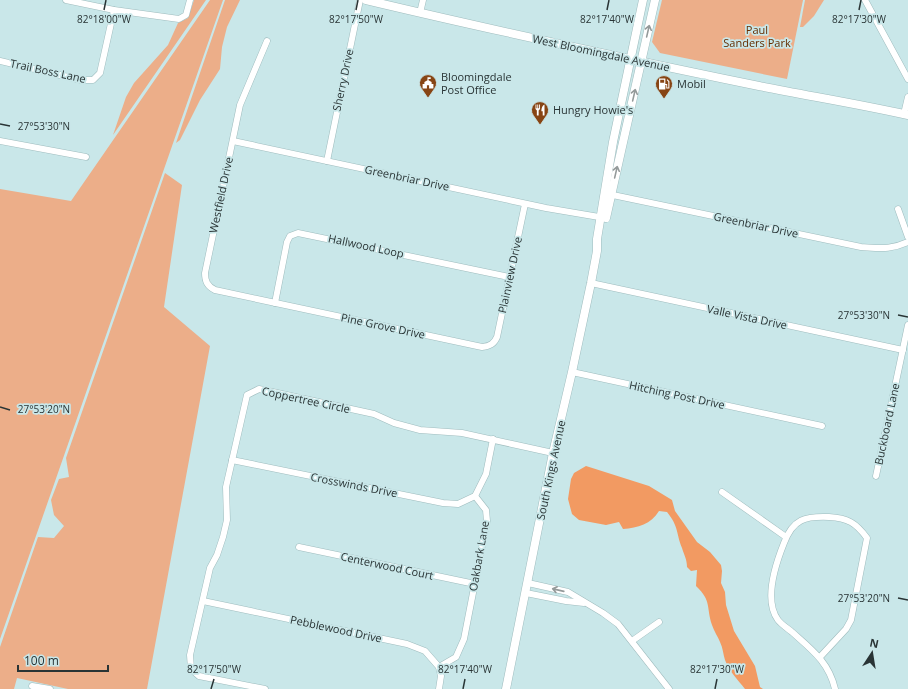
<svg xmlns="http://www.w3.org/2000/svg" width="908" height="689" font-family="'Open Sans',sans-serif">
<style>
.green{fill:#ecae89}
.water{fill:#f29a62}
.lines{fill:none;stroke-linecap:round;stroke-linejoin:round}
.street-casing{stroke:#9fbcbe;stroke-width:7}
.secondary-casing{stroke:#9fbcbe;stroke-width:9}
.street{stroke:#fff;stroke-width:6}
.secondary{stroke:#fff;stroke-width:8}
.oneway{stroke:#949a9a}
.ticks{fill:none;stroke:#293435;stroke-width:1.5}
.labels{text-anchor:middle;stroke-width:3.5;stroke-linejoin:round;paint-order:stroke}
.park-label{font-size:11px;fill:#642d00;stroke:#c9e7e9}
.street-label{font-size:11px;fill:#293435;stroke:#c9e7e9}
.poi-label{font-size:11px;fill:#293435;stroke:#c9e7e9;text-anchor:start}
.ticks-label{font-size:10px;text-anchor:middle;fill:#293435;stroke:#c9e7e9;stroke-width:3.5;stroke-linejoin:round;paint-order:stroke}
</style>
<rect width="100%" height="100%" fill="#c9e7e9"/>
<g class="green">
<path d="M194,0h12l-93,135 13,-38 8,-14 34,-38 10,-22 10,-5z"/>
<path d="M210,0h13l-223,639v-450l71,12z"/>
<path d="M225,0h15l-13,27 -5,20 -2,22 -20,31 -20,40 -4,3z"/>
<path d="M662,0h141l-16,79 -127,-26 -8,-11z"/>
<path d="M805,0h19l-10,16 -11,11h-3z"/>
<path d="M165,173l17,12 -18,122 46,39 -63,343h-79l-51,-11 -3,11h-14v-42l38,-110 16,1 10,-12 -10,-11 -3,-15 8,-21 10,-2 -3,-19z"/>
</g>
<path class="water" d="M586,466l63,20 23,14 3,11 22,31 13,10 11,13 1,6 -1,12 4,9 1,13 8,26 21,35 5,21 3,2h-18c-7,-9 -16,-18 -20,-29 -2,-6 -2,-12 -5,-18 -2,-5 -6,-11 -8,-17 -6,-18 0,-24 -16,-39l1,-16 -6,1 -4,-4c0,-8 -3,-12 -5,-19 -6,-15 -3,-21 -15,-36l-8,-1c-8,13 -21,17 -36,18l-4,-7 -13,3 -27,-5 -7,-6 -4,-15 3,-20 3,-6z"/>
<g class="lines">
<g class="street-casing">
<g id="street">
<path d="M66,0l48,10 65,9 7,-4 4,-15"/>
<path d="M865,0l43,79"/>
<path d="M420,13l3,-13"/>
<path d="M267,41l-27,64 -35,168c0,8 2,13 10,17l267,57c8,-1 12,-3 15,-10l28,-133"/>
<path d="M0,61l81,19h12l7,-7 14,-63"/>
<path d="M904,114l4,-17"/>
<path d="M0,141l86,16"/>
<path d="M233,141l313,67 59,10"/>
<path d="M327,161l33,-161"/>
<path d="M608,194l253,53c19,1 30,3 47,-5"/>
<path d="M898,209l10,28"/>
<path d="M591,283l312,67"/>
<path d="M275,303l12,-61 3,-6 8,-3 211,44"/>
<path d="M572,372l250,54"/>
<path d="M232,460l211,43 15,1 17,-8"/>
<path d="M876,476l32,-151"/>
<path d="M722,492l64,45"/>
<path d="M475,496l11,-22 7,-35"/>
<path d="M299,547l176,37"/>
<path d="M528,583l40,9 35,21 15,11 51,65"/>
<path d="M526,593l40,8 18,2"/>
<path d="M203,601l204,43 18,7 14,16 2,9 -2,13"/>
<path d="M632,641l27,-19"/>
<path d="M820,657l26,-28 5,-9 16,-82c-11,-15 -19,-20 -38,-21 -24,-1 -36,2 -45,26 -8,20 -21,57 -6,77 3,4 9,8 14,12 19,17 37,30 43,57"/>
<path d="M439,667l17,-10 8,-18 23,-118 -1,-11 -11,-14"/>
<path d="M32,686l18,3"/>
<path d="M265,689l-66,-13 -8,-7 -1,-14 20,-87 7,-13 6,-18 4,-17 -1,-33 21,-92 12,-6 115,25 20,9 26,7 42,3 91,20"/>
</g>
</g>
<g class="secondary-casing">
<g id="secondary">
<path d="M366,0c130,31 262,59 393,86 50,10 100,18 149,29"/>
<path d="M606,218l49,-218"/>
<path d="M506,689l47,-236 19,-81 19,-89 6,-32v-12l16,-97 30,-142"/>
</g>
</g>
<use href="#street" class="street"/>
<use href="#secondary" class="secondary"/>
</g>
<defs><path id="oneway-shaft" d="M-6 0H5M1.5-3L5.5 0L1.5 3" fill="none" stroke-width="1.6" stroke-linecap="round" stroke-linejoin="round"/></defs>
<g class="oneway">
<use href="#oneway-shaft" transform="translate(648 31) rotate(-77)"/>
<use href="#oneway-shaft" transform="translate(634 95) rotate(-77)"/>
<use href="#oneway-shaft" transform="translate(616 172) rotate(-77)"/>
<use href="#oneway-shaft" transform="translate(558 590) rotate(-167)"/>
</g>
<path class="ticks" d="M104,10l2,-10M356,10l2,-10M607,10l2,-10M859,10l2,-10M0,124l10,2M898,315l10,2M0,407l10,3M898,598l10,2M211,689l3,-10M463,689l2,-10M715,689l2,-10"/>
<defs>
<g id="civic-pin" transform="scale(0.9)"><path d="M0 17L-7.5 6A9.5 9.5 0 1 1 7.5 6Z" fill="#874514" stroke="#c9e7e9"/><path d="M-.6-6.5H3V-4.5H.6V-3L4-1V1h2V6H-6V1h2V-1L-.6-3ZM-1.2 2.5V6h2.4V2.5Z" fill="#fff"/></g>
<g id="fuel-pin" transform="scale(0.9)"><path d="M0 17L-7.5 6A9.5 9.5 0 1 1 7.5 6Z" fill="#874514" stroke="#c9e7e9"/><path d="M-5.5-6h7V0h2V4h1.3V-2.5L3-4.5l.8-.8L6-3V5H2.5V1h-1V6h-7ZM-4.2-4.7v3.2H.2V-4.7Z" fill="#fff"/></g>
<g id="restaurant-pin" transform="scale(0.9)"><path d="M0 17L-7.5 6A9.5 9.5 0 1 1 7.5 6Z" fill="#874514" stroke="#c9e7e9"/><path d="M-5-6h1v4h1v-4h1v4h1v-4h1v5L-1.5 .5V6h-2V.5L-5-1ZM5-6V6H3V1.5H1.5Q1.5-4 5-6Z" fill="#fff"/></g>
</defs>
<g fill-rule="evenodd">
<use href="#civic-pin" x="428" y="83"/>
<use href="#fuel-pin" x="664" y="84"/>
<use href="#restaurant-pin" x="540" y="110"/>
</g>
<g class="labels">
<g class="park-label">
<text x="757" y="34">Paul<tspan x="757" dy="13">Sanders Park</tspan></text>
</g>
<g class="street-label">
<text transform="translate(601 53) rotate(12)" y="4">West Bloomingdale Avenue</text>
<text transform="translate(48 71) rotate(12)" y="4">Trail Boss Lane</text>
<text transform="translate(343 80) rotate(-78)" y="4">Sherry Drive</text>
<text transform="translate(407 178) rotate(12)" y="4">Greenbriar Drive</text>
<text transform="translate(221 195) rotate(-78)" y="4">Westfield Drive</text>
<text transform="translate(756 225) rotate(12)" y="4">Greenbriar Drive</text>
<text transform="translate(366 246) rotate(12)" y="4">Hallwood Loop</text>
<text transform="translate(510 275) rotate(-78)" y="4">Plainview Drive</text>
<text transform="translate(747 317) rotate(12)" y="4">Valle Vista Drive</text>
<text transform="translate(383 326) rotate(12)" y="4">Pine Grove Drive</text>
<text transform="translate(677 395) rotate(12)" y="4">Hitching Post Drive</text>
<text transform="translate(306 400) rotate(12)" y="4">Coppertree Circle</text>
<text transform="translate(887 424) rotate(-78)" y="4">Buckboard Lane</text>
<text transform="translate(551 470) rotate(-78)" y="4">South Kings Avenue</text>
<text transform="translate(354 485) rotate(11)" y="4">Crosswinds Drive</text>
<text transform="translate(479 556) rotate(-80)" y="4">Oakbark Lane</text>
<text transform="translate(387 566) rotate(12)" y="4">Centerwood Court</text>
<text transform="translate(336 629) rotate(12)" y="4">Pebblewood Drive</text>
</g>
<g class="poi-label">
<text x="441" y="81">Bloomingdale<tspan x="441" dy="13">Post Office</tspan></text>
<text x="677" y="88">Mobil</text>
<text x="553" y="114">Hungry Howie's</text>
</g>
</g>
<g class="ticks-label">
<text x="104" y="23">82°18'00"W</text>
<text x="356" y="23">82°17'50"W</text>
<text x="607" y="23">82°17'40"W</text>
<text x="859" y="23">82°17'30"W</text>
<text x="44" y="130">27°53'30"N</text>
<text x="864" y="319">27°53'30"N</text>
<text x="44" y="413">27°53'20"N</text>
<text x="864" y="602">27°53'20"N</text>
<text x="214" y="673">82°17'50"W</text>
<text x="465" y="673">82°17'40"W</text>
<text x="717" y="673">82°17'30"W</text>
</g>
<g transform="translate(872 653) rotate(12)" stroke="#c9e7e9" stroke-width="3" paint-order="stroke">
<path d="M0-3L7 15L0 10L-7 15Z" fill="#293435"/>
<text y="-6" font-size="11" font-weight="bold" text-anchor="middle" fill="#293435">N</text>
</g>
<path d="M18 665v6h90v-6" fill="none" stroke="#293435" stroke-width="2"/>
<text x="24" y="665" font-size="12" fill="#293435" stroke="#c9e7e9" stroke-width="3" paint-order="stroke">100 m</text>
</svg>
